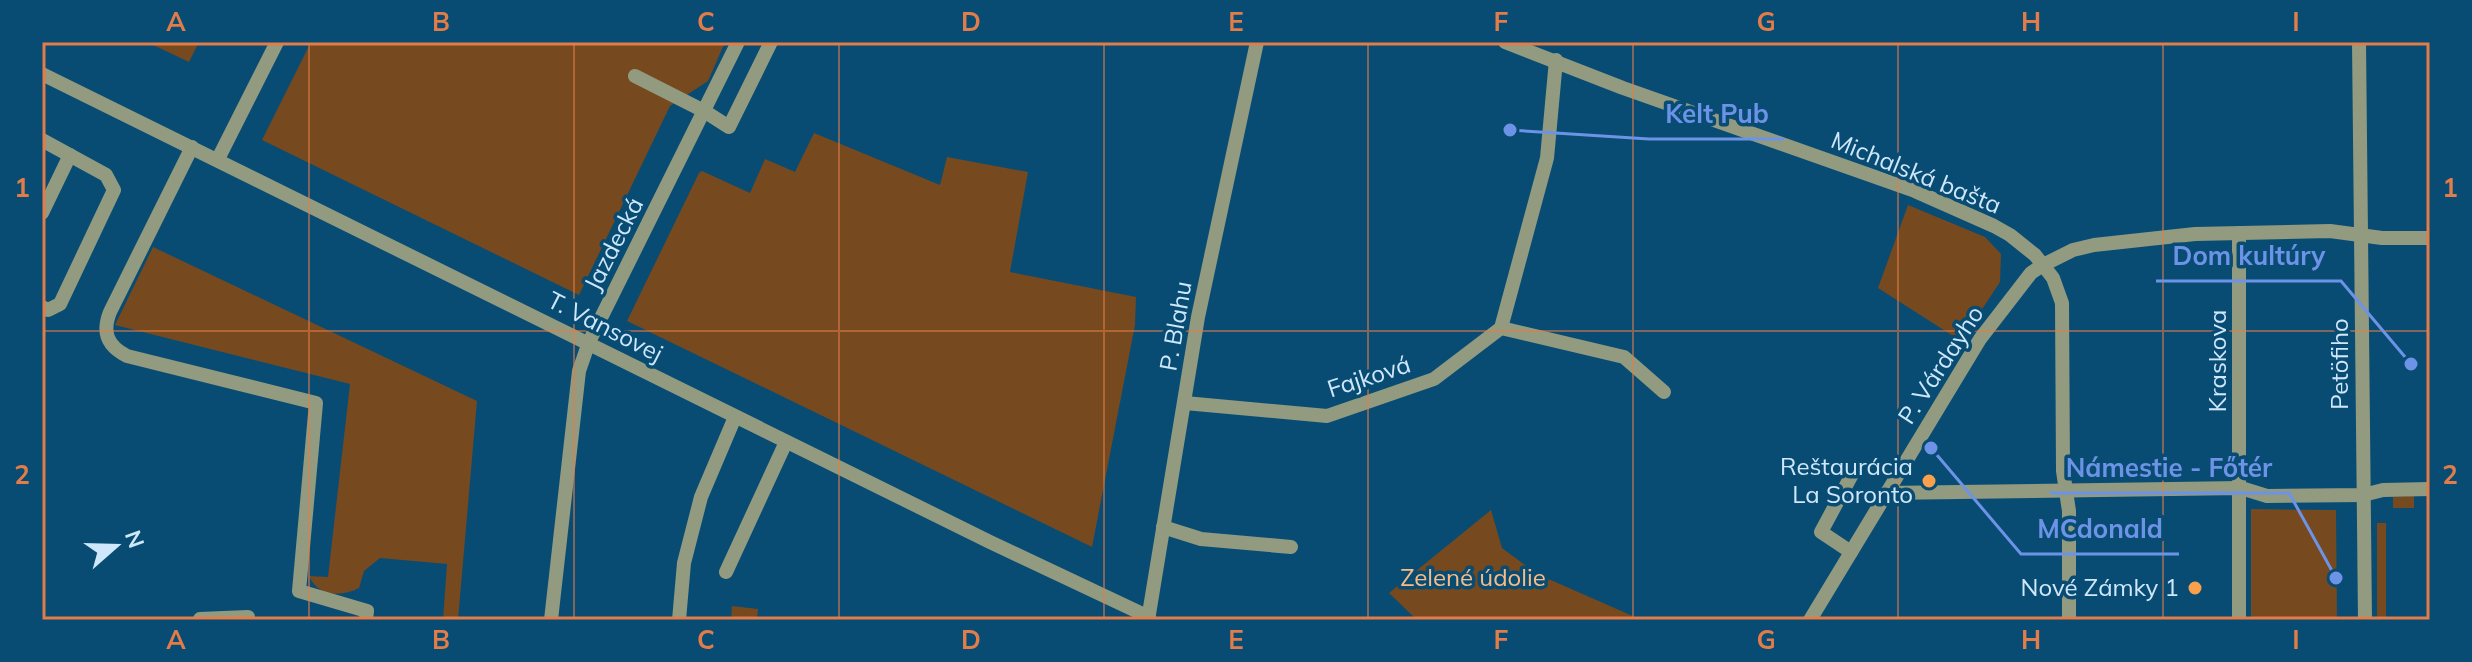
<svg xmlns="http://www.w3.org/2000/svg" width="2472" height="662" font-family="Mulish,sans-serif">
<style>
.green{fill:#76491e}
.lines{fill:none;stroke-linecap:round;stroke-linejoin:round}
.minor{stroke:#929b7f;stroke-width:14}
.grid{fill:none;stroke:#e27c48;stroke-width:2;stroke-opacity:0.55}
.poi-dot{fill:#f8a04b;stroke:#094c73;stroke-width:3}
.labels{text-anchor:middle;stroke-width:7;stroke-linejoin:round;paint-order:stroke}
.street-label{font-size:24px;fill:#cfe7fa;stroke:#094c73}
.poi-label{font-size:24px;fill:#cfe7fa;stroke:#094c73;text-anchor:end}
.park-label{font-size:24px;fill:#fabc85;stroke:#094c73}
.leader{fill:none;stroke:#6d93e7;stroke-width:3}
.callout-dot{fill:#6d93e7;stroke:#094c73;stroke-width:3}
.callout-label{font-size:26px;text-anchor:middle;font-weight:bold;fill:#6d93e7;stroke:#094c73;stroke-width:7;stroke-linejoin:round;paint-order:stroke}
.neatline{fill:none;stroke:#e27c48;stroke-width:3}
.grid-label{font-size:26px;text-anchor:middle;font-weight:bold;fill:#e27c48}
</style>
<rect width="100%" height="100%" fill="#094c73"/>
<g class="green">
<path d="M147,42h52l-10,20z"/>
<path d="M311,42h414l-17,39 -38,25 -91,189 -317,-155z"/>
<path d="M814,133l126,52 7,-28 81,15 -18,100 126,25 -1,28 -43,222 -465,-226 72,-148 3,-2 48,22 15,-34 30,13z"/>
<path d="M1908,205l77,32 16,17 -1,28 -39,59 -83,-53z"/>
<path d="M153,247l324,154 -19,219h-15l4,-56 -67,-6 -16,13 -5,17c-18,9 -41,9 -50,-12l19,1 22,-193 -235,-59z"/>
<path d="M2414,496v12h-21v-11z"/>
<path d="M2251,509l85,1 1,110h-86z"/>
<path d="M1491,510l11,38 35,26 105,46h-225l-28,-27z"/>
<rect x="2377" y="523" width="9" height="97"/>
<path d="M732,606l26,3 -1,11h-26z"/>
</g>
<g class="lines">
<g class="minor">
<path d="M1505,42l118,46 292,103 79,35 16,9 25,20 18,23 9,25 1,168 6,40v109"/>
<path d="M2359,42l6,578"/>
<path d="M42,74l948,468 159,75"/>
<path d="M635,76l69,35 25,16 42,-85"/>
<path d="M42,140l64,35 8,15 -54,114 -12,6 -6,-3"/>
<path d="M192,147l-82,165c-8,20 -3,34 17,44l189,47 -17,188 68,20 -1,9"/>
<path d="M218,159l59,-117"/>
<path d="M42,213l28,-58"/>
<path d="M1501,328l123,29 40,35"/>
<path d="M1185,403l142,13 107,-37 67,-51 46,-170 9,-98"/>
<path d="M1886,493l355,-5 26,8 96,-1 20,-5 47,-1"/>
<path d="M1163,527l38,12 90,8"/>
<path d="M1851,552l-30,-20 35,-65"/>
<path d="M726,572l60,-130"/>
<path d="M200,619l48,-2v3"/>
<path d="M551,620l28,-249 10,-29 149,-300"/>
<path d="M679,620l5,-57 17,-66 34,-80"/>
<path d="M1148,620l50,-303 59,-275"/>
<path d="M1810,620l170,-281 51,-66 12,-8 30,-15 21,-5 101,-11 135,-3 52,7h48"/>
<path d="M2239,620v-387"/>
</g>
</g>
<path class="grid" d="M309,42v578M574,42v578M839,42v578M1104,42v578M1368,42v578M1633,42v578M1898,42v578M2163,42v578M42,331h2388"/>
<g class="poi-dot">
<circle cx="1929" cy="481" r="8"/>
<circle cx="2195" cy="588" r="8"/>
</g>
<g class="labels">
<g class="street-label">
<text transform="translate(1916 173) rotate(22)" y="8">Michalská bašta</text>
<text transform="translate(614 244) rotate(-63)" y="8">Jazdecká</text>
<text transform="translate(1176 326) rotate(-80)" y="8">P. Blahu</text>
<text transform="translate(605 327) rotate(27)" y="8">T. Vansovej</text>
<text transform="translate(2218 361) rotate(-90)" y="8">Kraskova</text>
<text transform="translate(2340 364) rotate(-90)" y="8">Petöfiho</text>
<text transform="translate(1941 365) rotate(-57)" y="8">P. Várdayho</text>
<text transform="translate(1369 377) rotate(-18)" y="8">Fajková</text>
</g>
<g class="poi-label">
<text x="1913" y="475">Reštaurácia<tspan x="1913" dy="28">La Soronto</tspan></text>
<text x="2179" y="596">Nové Zámky 1</text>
</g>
<g class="park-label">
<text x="1473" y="586">Zelené údolie</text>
</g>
</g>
<path class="leader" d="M1510 130L1649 139H1784M2411 364L2341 281H2156M2336 578L2289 493H2050M1931 448L2021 554H2179"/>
<g class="callout-dot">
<circle cx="1510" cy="130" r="8"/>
<circle cx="2411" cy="364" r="8"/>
<circle cx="2336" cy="578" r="8"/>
<circle cx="1931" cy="448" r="8"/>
</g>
<g class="callout-label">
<text x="1717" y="123">Kelt Pub</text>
<text x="2249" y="265">Dom kultúry</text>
<text x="2169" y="477">Námestie - Főtér</text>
<text x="2100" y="538">MCdonald</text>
</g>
<rect width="2472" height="662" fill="none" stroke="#094c73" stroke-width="88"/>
<g transform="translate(116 546) rotate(70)" stroke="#094c73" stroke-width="6" paint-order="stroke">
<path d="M0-6L14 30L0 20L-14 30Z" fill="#cfe7fa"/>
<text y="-12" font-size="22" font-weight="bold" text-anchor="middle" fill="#cfe7fa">N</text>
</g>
<rect x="44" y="44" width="2384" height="574" class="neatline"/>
<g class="grid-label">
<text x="176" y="31">A</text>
<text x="441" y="31">B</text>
<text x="706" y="31">C</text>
<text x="971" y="31">D</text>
<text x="1236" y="31">E</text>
<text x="1501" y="31">F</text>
<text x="1766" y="31">G</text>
<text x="2031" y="31">H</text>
<text x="2296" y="31">I</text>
<text x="22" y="197">1</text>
<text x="2450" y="197">1</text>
<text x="22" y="484">2</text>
<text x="2450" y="484">2</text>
<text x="176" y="649">A</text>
<text x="441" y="649">B</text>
<text x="706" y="649">C</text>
<text x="971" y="649">D</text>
<text x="1236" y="649">E</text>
<text x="1501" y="649">F</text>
<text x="1766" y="649">G</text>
<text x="2031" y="649">H</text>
<text x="2296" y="649">I</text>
</g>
</svg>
